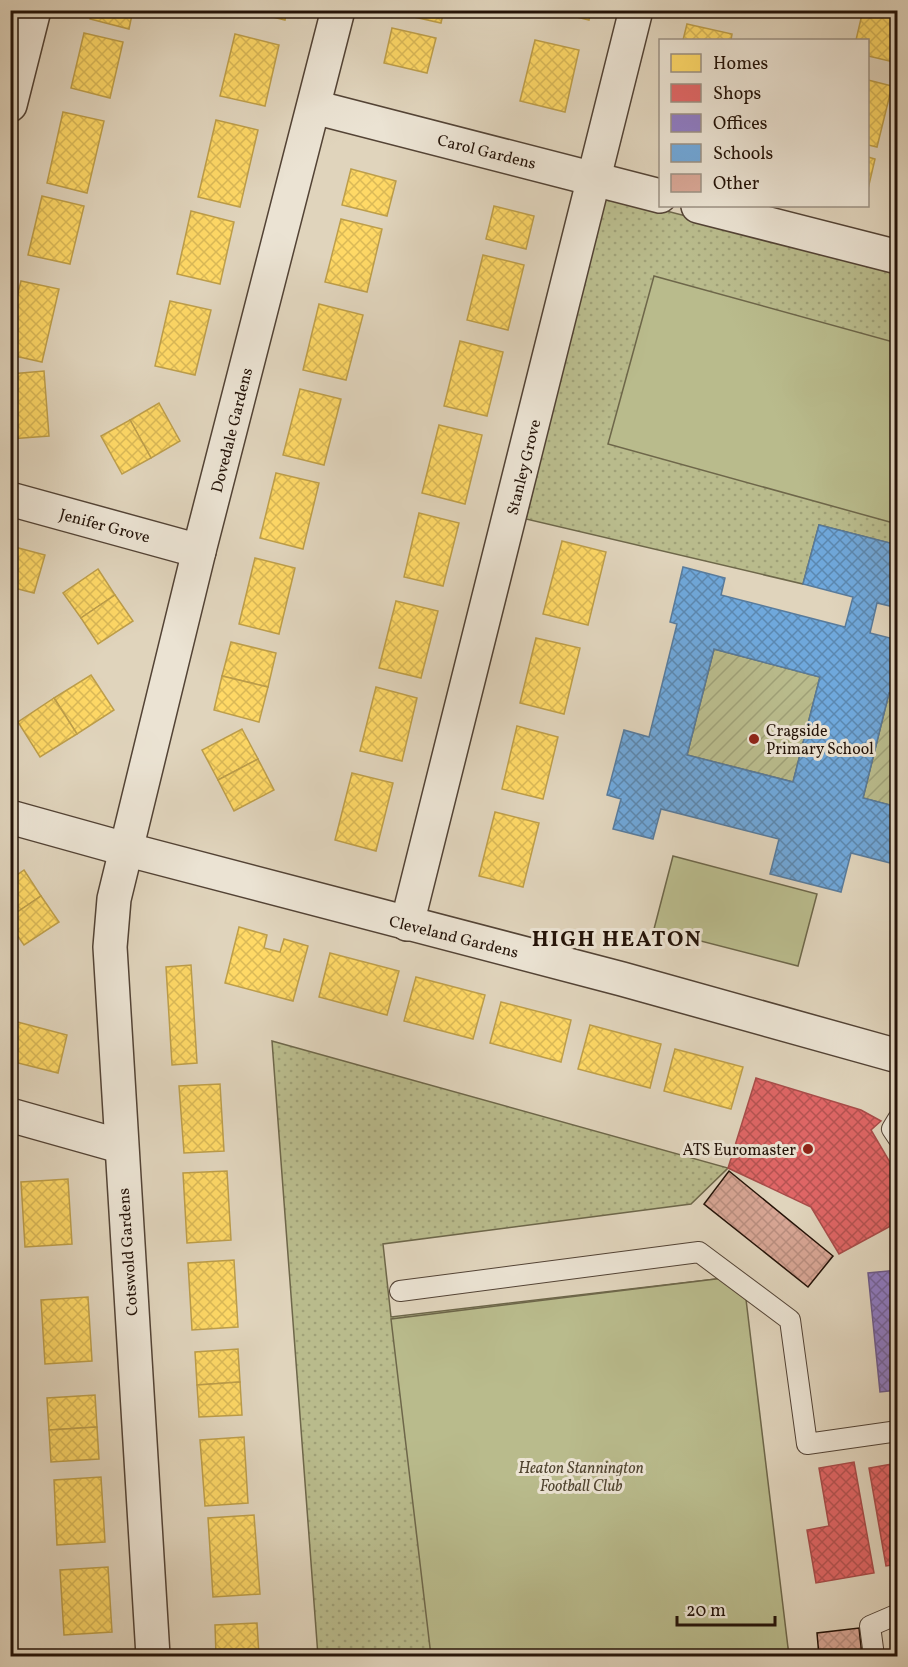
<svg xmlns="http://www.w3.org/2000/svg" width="908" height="1667" font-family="Vollkorn,serif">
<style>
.grass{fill:url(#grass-dots);stroke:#6e674a;stroke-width:1.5}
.garden{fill:url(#garden-furrows);stroke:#6e674a;stroke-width:1.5}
.pitch{fill:#b9bb8c;stroke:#6e674a;stroke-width:1.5}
.homes{fill:url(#homes-cross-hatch);stroke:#bd9e4a;stroke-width:1.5}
.shops{fill:url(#shops-cross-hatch);stroke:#a84d4a;stroke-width:1.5}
.offices{fill:url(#offices-cross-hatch);stroke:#6e5c8b;stroke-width:1.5}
.schools{fill:url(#schools-cross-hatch);stroke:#587b9c;stroke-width:1.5;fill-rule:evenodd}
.building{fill:url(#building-cross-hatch);stroke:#241308;stroke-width:1.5}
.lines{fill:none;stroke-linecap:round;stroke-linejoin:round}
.service-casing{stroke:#534335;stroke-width:22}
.minor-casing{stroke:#534335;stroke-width:36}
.service{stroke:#ebe3d3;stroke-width:20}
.minor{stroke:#ebe3d3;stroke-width:33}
.poi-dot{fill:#8f2418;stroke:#ebe3d3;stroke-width:2}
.labels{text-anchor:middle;stroke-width:6;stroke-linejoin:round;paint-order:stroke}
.street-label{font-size:16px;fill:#241308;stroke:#ebe3d3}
.poi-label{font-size:16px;fill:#241308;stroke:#ebe3d3;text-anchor:start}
.park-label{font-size:16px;font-style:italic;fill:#514530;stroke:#ebe3d3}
.district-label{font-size:22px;font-weight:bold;letter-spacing:1.5px;fill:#241308;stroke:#ebe3d3}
</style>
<defs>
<pattern id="grass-dots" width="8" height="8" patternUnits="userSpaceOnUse" patternTransform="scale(1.5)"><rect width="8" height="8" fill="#b9bb8c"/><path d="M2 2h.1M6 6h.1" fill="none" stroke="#9fa077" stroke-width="1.8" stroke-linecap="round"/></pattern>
<pattern id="garden-furrows" width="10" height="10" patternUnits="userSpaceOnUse" patternTransform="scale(1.5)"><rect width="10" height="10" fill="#b9bb8c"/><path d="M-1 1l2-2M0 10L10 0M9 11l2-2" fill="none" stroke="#9fa077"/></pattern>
<pattern id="homes-cross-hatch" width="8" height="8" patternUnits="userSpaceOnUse" patternTransform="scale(1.5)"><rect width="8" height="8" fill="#ffd966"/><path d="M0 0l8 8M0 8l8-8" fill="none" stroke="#dab957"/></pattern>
<pattern id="shops-cross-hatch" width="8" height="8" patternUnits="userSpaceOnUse" patternTransform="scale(1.5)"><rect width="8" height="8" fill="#e06666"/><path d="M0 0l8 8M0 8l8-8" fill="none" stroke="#b55352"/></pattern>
<pattern id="offices-cross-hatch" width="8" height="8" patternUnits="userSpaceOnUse" patternTransform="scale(1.5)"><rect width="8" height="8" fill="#8e7cc3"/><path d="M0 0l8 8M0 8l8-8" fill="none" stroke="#74649c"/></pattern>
<pattern id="schools-cross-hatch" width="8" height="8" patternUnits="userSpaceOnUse" patternTransform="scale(1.5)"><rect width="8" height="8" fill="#6fa8dc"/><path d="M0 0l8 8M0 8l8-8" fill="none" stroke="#5b88b0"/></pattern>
<pattern id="building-cross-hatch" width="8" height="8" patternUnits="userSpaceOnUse" patternTransform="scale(1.5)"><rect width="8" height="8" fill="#d8a695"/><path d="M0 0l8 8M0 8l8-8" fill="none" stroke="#b98e7f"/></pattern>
</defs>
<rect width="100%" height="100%" fill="#e0d4bc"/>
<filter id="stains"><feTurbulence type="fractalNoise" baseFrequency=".00333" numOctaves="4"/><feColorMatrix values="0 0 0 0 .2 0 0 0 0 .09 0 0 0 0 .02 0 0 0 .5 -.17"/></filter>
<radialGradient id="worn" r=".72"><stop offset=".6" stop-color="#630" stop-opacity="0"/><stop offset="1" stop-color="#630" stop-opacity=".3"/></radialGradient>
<g class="grass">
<path d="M604,195l293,75v275l-78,-20 -16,59 -277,-65z"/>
<path d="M272,1041l456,127 -37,36 -308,40 8,73 333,-39 65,378h-471z"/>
</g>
<g class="garden">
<path d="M714,649l106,28 -27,105 -106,-27z"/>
<path d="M889,693l8,2v112l-34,-9z"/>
</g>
<g class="pitch">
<path d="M654,276l243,67v181l-289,-80z"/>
<path d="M673,856l144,38 -19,72 -144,-37z"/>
<path d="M724,1278l21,13 44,365h-358l-40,-337z"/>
</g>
<g class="homes">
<path d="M92,10h41l-4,19 -39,-10z"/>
<path d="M244,10h43l-2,10z"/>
<path d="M397,10h47l-3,13 -45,-10z"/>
<path d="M549,10h42l-2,10z"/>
<path d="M863,10h35v53l-30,-7v-16h-12z"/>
<path d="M687,24l45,10 -1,6h-48z"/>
<path d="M392,28l44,10 -9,35 -43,-10z"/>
<path d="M84,33l39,9 -13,56 -39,-10z"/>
<path d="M235,34l44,11 -14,61 -45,-10z"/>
<path d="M535,40l44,10 -14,62 -45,-11z"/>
<path d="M868,80l24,6 -15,61 -9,-2z"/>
<path d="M63,112l41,9 -17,72 -40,-10z"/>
<path d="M216,120l42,10 -18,77 -42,-10z"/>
<path d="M868,157l7,2 -7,30z"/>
<path d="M351,169l45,12 -9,35 -45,-11z"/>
<path d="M42,196l42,10 -14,58 -42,-9z"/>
<path d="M494,206l40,10 -8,33 -40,-10z"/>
<path d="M191,211l43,11 -14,62 -43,-10z"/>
<path d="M341,219l41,10 -15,63 -42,-10z"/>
<path d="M483,255l41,10 -16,65 -41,-10z"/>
<path d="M21,281l38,8 -17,73 -32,-7v-30z"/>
<path d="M170,301l41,9 -16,65 -40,-9z"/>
<path d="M319,304l44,11 -17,65 -43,-10z"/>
<path d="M460,341l43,11 -16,64 -43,-10z"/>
<path d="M44,371l5,65 -39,3v-65z"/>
<path d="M300,389l41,10 -17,66 -41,-10z"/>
<path d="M159,403l21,38 -29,17 -21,-38z"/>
<path d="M130,420l21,38 -29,16 -21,-38z"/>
<path d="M439,425l43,10 -17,69 -43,-11z"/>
<path d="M276,473l43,10 -16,66 -43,-11z"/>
<path d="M419,513l40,10 -16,63 -39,-9z"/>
<path d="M562,541l44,11 -18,73 -45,-11z"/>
<path d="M11,546l34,9 -11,38 -24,-6z"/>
<path d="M255,558l40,10 -16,66 -40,-10z"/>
<path d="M98,569l17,26 -34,23 -18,-25z"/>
<path d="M115,595l18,26 -35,23 -17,-26z"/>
<path d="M396,601l42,10 -17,67 -42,-10z"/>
<path d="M536,638l44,10 -16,66 -44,-11z"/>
<path d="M231,642l45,11 -8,34 -46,-11z"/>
<path d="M91,675l23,35 -37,24 -23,-36z"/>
<path d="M222,676l46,11 -9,35 -45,-12z"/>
<path d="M376,687l41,11 -15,63 -42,-10z"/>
<path d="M54,698l23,36 -37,23 -22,-35z"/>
<path d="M517,726l41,11 -15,62 -41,-10z"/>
<path d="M242,729l16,30 -40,21 -16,-30z"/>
<path d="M258,759l16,31 -40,21 -16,-31z"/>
<path d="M352,773l41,10 -17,68 -41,-11z"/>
<path d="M495,812l44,11 -16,64 -44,-11z"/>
<path d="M24,870l17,26 -31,21v-37z"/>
<path d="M41,896l18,26 -35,23 -14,-20v-8z"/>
<path d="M239,927l28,8 -3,13 16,4 4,-13 24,7 -15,55 -68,-18z"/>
<path d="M330,953l69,18 -12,44 -68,-18z"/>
<path d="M191,965l6,98 -25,2 -6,-98z"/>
<path d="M416,977l69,18 -12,44 -69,-18z"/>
<path d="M501,1002l70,18 -10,42 -71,-19z"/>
<path d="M10,1020l57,15 -9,38 -48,-12z"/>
<path d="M590,1025l71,19 -11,44 -72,-19z"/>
<path d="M675,1049l68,18 -12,42 -67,-18z"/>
<path d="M220,1084l4,67 -40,2 -5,-67z"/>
<path d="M227,1171l4,69 -44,3 -4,-70z"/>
<path d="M68,1179l4,65 -47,3 -4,-65z"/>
<path d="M234,1260l4,67 -46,3 -4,-67z"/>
<path d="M88,1297l4,64 -47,3 -4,-64z"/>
<path d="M238,1349l2,33 -43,3 -2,-33z"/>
<path d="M240,1382l2,33 -43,2 -2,-32z"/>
<path d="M95,1395l2,32 -48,3 -2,-32z"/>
<path d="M97,1427l2,32 -48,3 -2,-32z"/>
<path d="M244,1437l4,66 -43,3 -5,-66z"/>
<path d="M101,1477l4,65 -48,3 -3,-65z"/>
<path d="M254,1515l6,79 -47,3 -5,-79z"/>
<path d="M108,1567l4,65 -48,3 -4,-65z"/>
<path d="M257,1623l2,33h-43l-1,-31z"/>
</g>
<g class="shops">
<path d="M756,1078l105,32 20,11 -10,9 27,46v46l-59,32 -28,-47 -83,-39z"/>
<path d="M854,1462l20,111 -58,10 -9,-53 22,-4 -10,-58z"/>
<path d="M898,1463v101l-12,2 -17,-98z"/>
</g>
<path class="offices" d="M898,1270v120l-18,2 -12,-119z"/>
<path class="schools" d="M819,525l79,20v63l-21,-5 -7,30 28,7v55l-9,-2 -26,105 35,9v58l-47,-12 -10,39 -71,-18 9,-35 -118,-30 -8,30 -40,-10 8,-30 -14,-4 17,-65 25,7 28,-113 -7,-2 13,-55 42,11 -4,17 124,32 8,-30 -50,-13zM714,649l106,28 -27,105 -106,-27z"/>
<g class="building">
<path d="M729,1171l104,85 -25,31 -104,-83z"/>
<path d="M859,1628l3,28h-43l-2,-23z"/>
</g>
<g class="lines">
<g class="service-casing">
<g id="service">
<path d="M898,1119l-6,10 6,9"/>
<path d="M400,1291l299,-39 91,68 17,124 91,-13"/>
<path d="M874,1656l-4,-30 28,-12"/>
</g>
</g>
<g class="minor-casing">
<g id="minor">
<path d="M10,105l24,-95"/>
<path d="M314,107l346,89"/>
<path d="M698,206l200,51"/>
<path d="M10,499l189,52"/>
<path d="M10,817l115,32 497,130 276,77"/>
<path d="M407,924l229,-914"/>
<path d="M10,1115l110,31"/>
<path d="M153,1656l-43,-709 4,-48 85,-348 139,-541"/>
</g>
</g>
<use href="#service" class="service"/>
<use href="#minor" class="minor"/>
</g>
<g class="poi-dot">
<circle cx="754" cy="739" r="6"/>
<circle cx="808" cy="1149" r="6"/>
</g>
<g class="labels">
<g class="street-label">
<text transform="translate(487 151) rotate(14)" y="6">Carol Gardens</text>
<text transform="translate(231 430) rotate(-76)" y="6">Dovedale Gardens</text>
<text transform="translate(523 467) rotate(-76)" y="6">Stanley Grove</text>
<text transform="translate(105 525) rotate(15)" y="6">Jenifer Grove</text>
<text transform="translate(454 936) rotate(14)" y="6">Cleveland Gardens</text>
<text transform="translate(127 1252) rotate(-94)" y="6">Cotswold Gardens</text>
</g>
<g class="poi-label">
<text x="766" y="736">Cragside<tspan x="766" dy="18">Primary School</tspan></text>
<text x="796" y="1155" text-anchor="end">ATS Euromaster</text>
</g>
<g class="park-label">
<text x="581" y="1473">Heaton Stannington<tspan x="581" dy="18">Football Club</tspan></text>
</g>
<g class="district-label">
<text x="617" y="946">HIGH HEATON</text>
</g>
</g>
<rect width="908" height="1667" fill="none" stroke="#e0d4bc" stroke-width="36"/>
<rect x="12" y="12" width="884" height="1643" fill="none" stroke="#241308" stroke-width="3"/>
<rect x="18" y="18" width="872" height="1631" fill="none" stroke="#241308" stroke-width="1.5"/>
<rect x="659" y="39" width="210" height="168" fill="#ebe3d3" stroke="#9b9082" stroke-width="1.5"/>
<rect x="671" y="54" width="30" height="18" fill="#ffd966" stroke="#9b9082" stroke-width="1.5"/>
<text x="713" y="69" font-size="18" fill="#241308">Homes</text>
<rect x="671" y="84" width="30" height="18" fill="#e06666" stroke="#9b9082" stroke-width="1.5"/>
<text x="713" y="99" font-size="18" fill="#241308">Shops</text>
<rect x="671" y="114" width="30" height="18" fill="#8e7cc3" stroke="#9b9082" stroke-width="1.5"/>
<text x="713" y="129" font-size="18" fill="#241308">Offices</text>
<rect x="671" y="144" width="30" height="18" fill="#6fa8dc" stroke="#9b9082" stroke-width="1.5"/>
<text x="713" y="159" font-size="18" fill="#241308">Schools</text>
<rect x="671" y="174" width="30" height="18" fill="#d8a695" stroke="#9b9082" stroke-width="1.5"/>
<text x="713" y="189" font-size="18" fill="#241308">Other</text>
<path d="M677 1616v9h98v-9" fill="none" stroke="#241308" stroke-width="3"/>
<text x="686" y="1616" font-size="18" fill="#241308" stroke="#ebe3d3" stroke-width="4.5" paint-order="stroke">20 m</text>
<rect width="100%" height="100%" filter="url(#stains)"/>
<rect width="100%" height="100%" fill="url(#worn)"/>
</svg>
